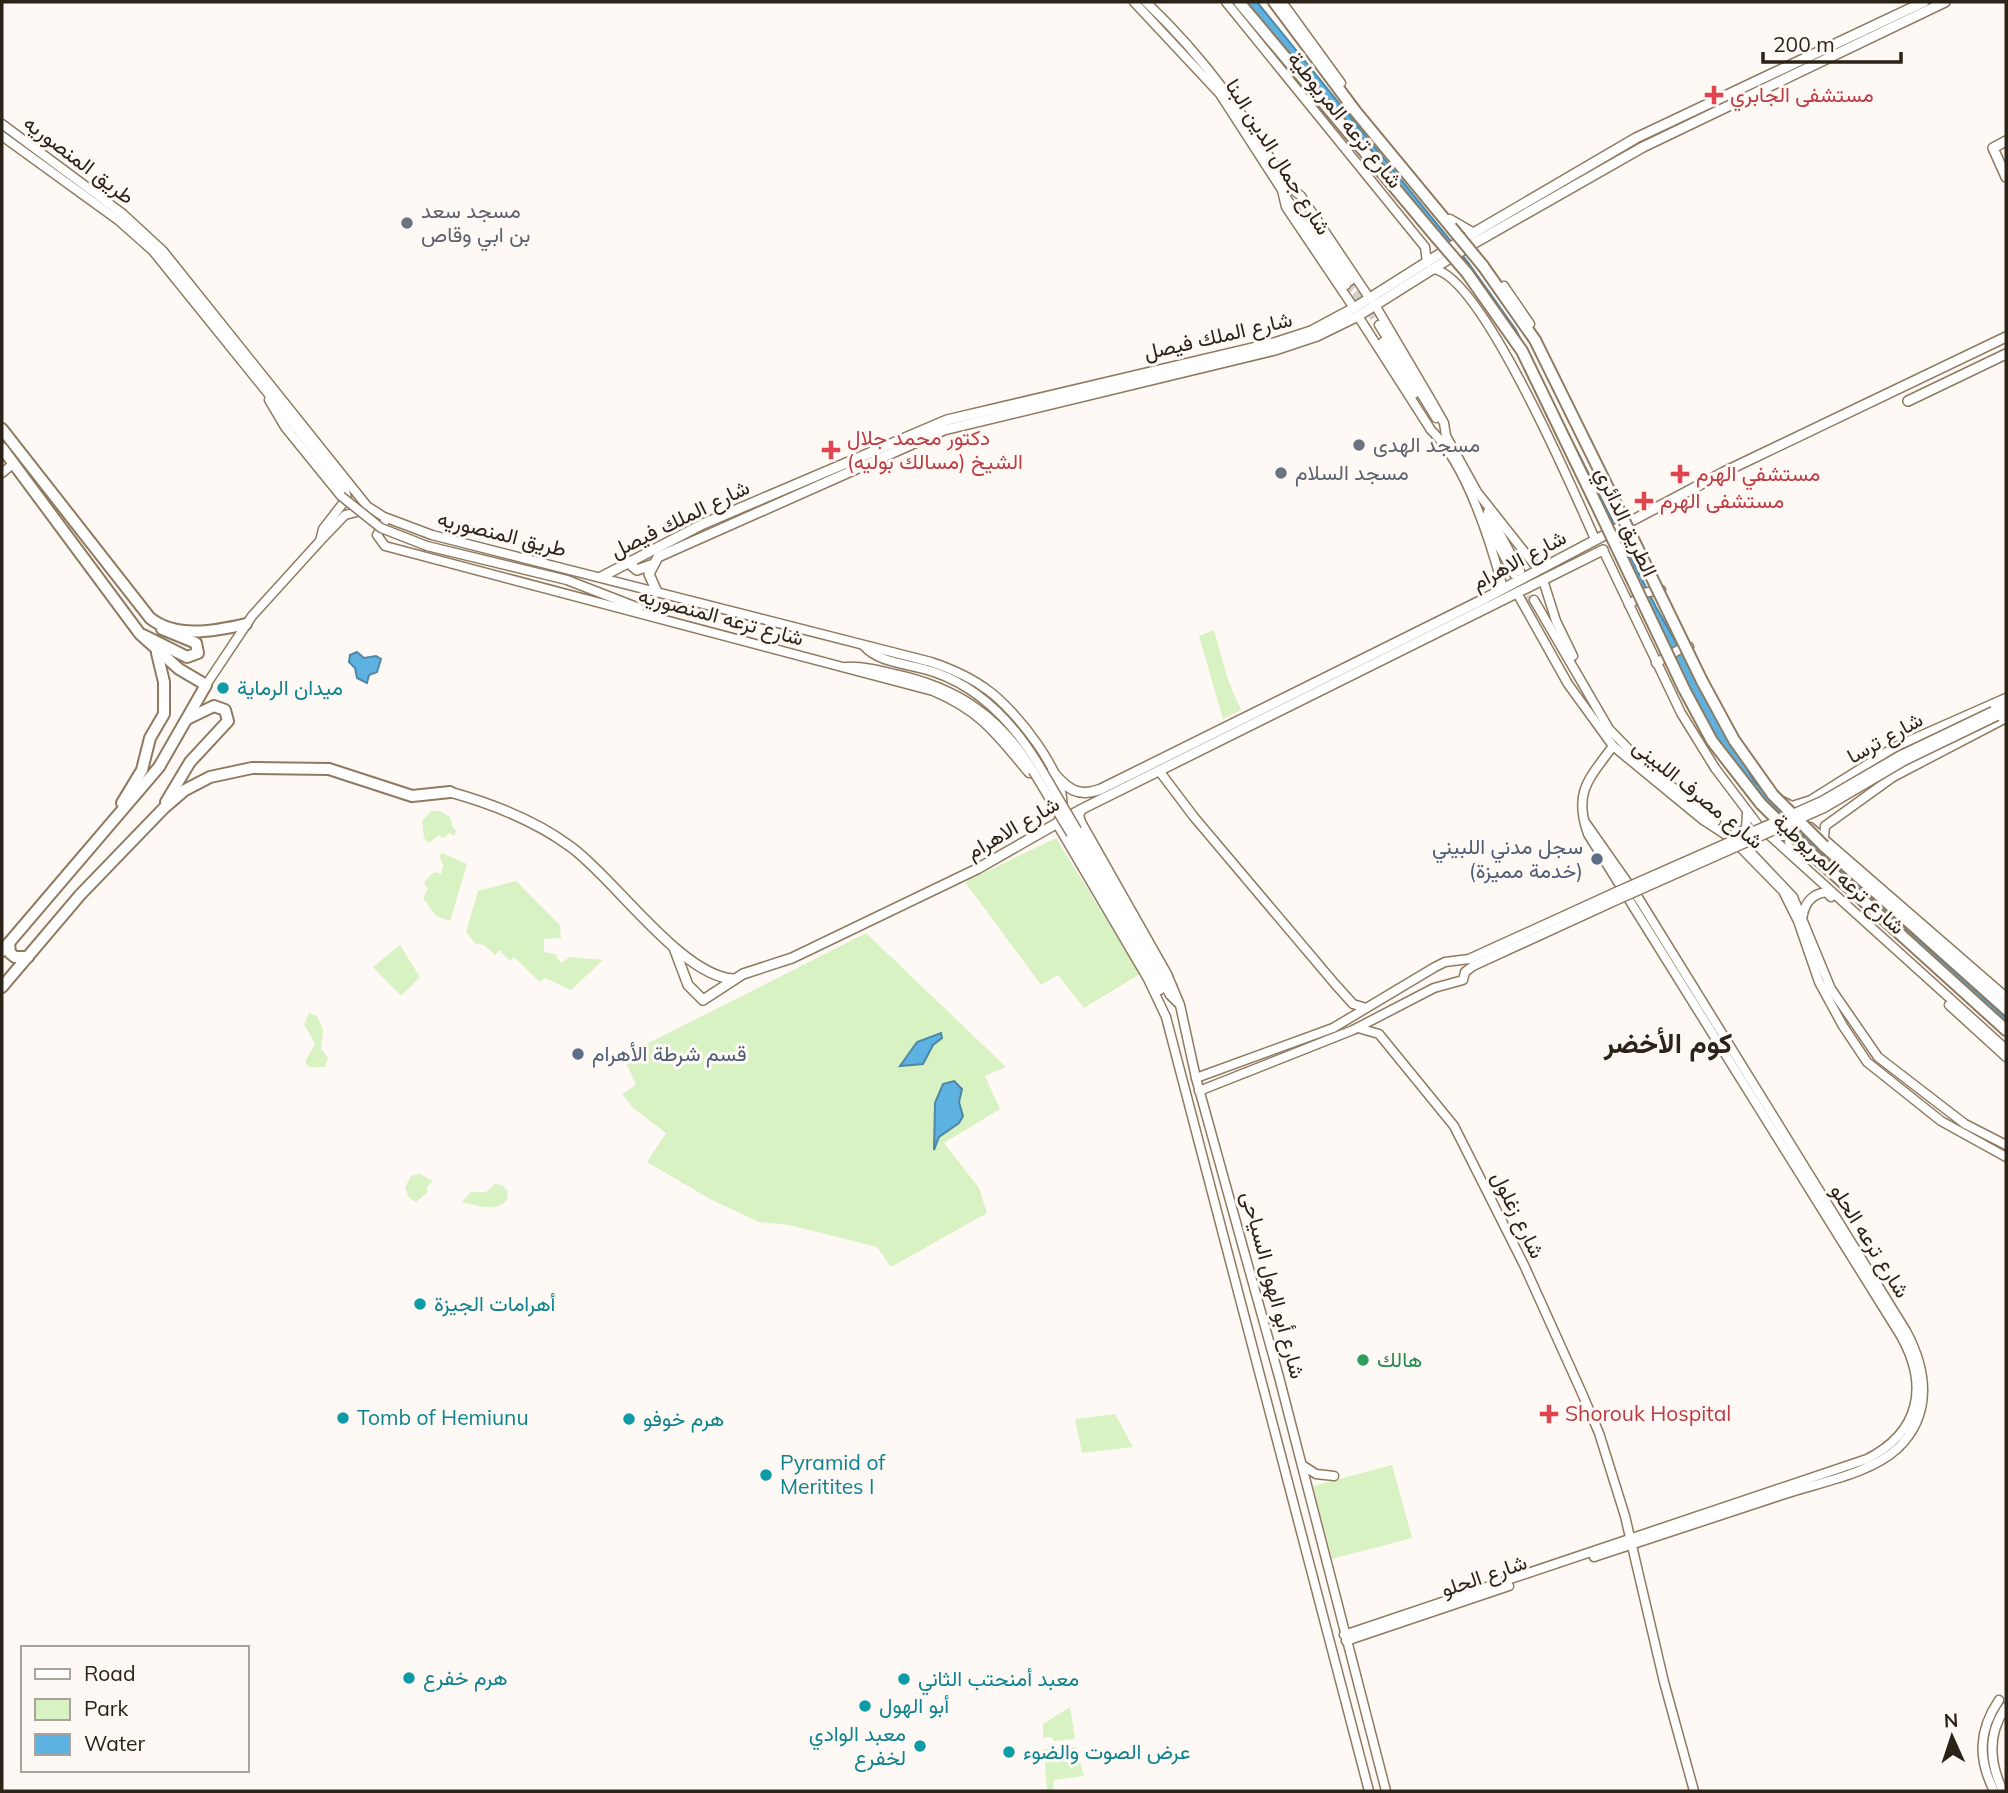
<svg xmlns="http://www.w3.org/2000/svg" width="2008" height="1793" font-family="Mulish,Vazirmatn,sans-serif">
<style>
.green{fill:#d8f2c4}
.water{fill:#5eb2e2;stroke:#4f87a5;stroke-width:2}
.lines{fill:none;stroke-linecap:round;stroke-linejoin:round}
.secondary-tunnel{stroke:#d4cec8;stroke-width:8;stroke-dasharray:8 4;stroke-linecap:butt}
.secondary-casing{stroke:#8f7a60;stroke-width:11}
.primary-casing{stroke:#8f7a60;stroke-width:12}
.highway-casing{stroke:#8f7a60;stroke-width:14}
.secondary{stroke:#fff;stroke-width:8}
.primary{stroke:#fff;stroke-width:9}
.highway{stroke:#fff;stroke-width:10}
.secondary-bridge-casing{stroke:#8f7a60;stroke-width:11;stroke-linecap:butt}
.highway-bridge-casing{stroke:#8f7a60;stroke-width:14;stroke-linecap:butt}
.secondary-bridge{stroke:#fff;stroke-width:8}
.highway-bridge{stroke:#fff;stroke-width:10}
.health-dot{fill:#e0444e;stroke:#fef9f4;stroke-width:2.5}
.worship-dot{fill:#6b7280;stroke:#fef9f4;stroke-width:2.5}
.culture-dot{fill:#0f9aa8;stroke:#fef9f4;stroke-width:2.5}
.service-dot{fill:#5c6f8a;stroke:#fef9f4;stroke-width:2.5}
.leisure-dot{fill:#2e9e5b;stroke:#fef9f4;stroke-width:2.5}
.labels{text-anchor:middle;stroke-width:6;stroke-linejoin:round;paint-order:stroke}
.health-label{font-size:21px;fill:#be3a42;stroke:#fef9f4;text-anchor:start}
.street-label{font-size:21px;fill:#2b2218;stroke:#fef9f4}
.worship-label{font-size:21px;fill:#5b616d;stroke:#fef9f4;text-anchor:start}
.culture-label{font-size:21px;fill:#0d838f;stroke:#fef9f4;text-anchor:start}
.service-label{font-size:21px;fill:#4e5e75;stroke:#fef9f4;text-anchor:end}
.leisure-label{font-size:21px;fill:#27864d;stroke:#fef9f4;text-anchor:start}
.district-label{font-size:28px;font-weight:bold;fill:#2b2218;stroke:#fef9f4}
</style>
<rect width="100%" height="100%" fill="#fef9f4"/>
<g class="green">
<path d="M1214,630l14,50 13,30 -18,9 -24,-83z"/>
<path d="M431,811h9l10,6 3,11 4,2 -3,6 -5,-3 -6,5 -4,-3 -10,8 -5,-5 -2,-17z"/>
<path d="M1056,838l84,136 -56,34 -26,-33 -17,10 -76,-103z"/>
<path d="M442,853l25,11 -17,57 -14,-5 -13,-18 5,-9 -4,-7 10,-10 7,2 2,-9 -4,-9z"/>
<path d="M516,881l44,44 1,13 -17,1v13l11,2 6,9 9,-6 33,3 -32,30 -26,-12 -5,4 -26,-25 -4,4 -11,-11 -4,5 -11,-10 -8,-1 -10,-12 12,-41z"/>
<path d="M866,933l140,134 -21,9 15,33 -56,34 35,45 8,25 -96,54 -14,-20 -88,-22 -30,-3 -49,-23 -63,-37 19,-29 -33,-25 -11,-14 14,-9 -13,-29z"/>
<path d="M400,945l20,32 -19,19 -28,-29z"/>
<path d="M309,1013l8,3 6,14 -2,19 7,9 -3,9h-16l-4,-5 10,-18 -11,-20z"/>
<path d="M420,1174l13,7 -6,6v6l-11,9 -7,-4 -4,-11 6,-11z"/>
<path d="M495,1184l7,1 6,6 -1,9c-12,13 -31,5 -45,2l9,-10h15z"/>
<path d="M1115,1414l18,33 -51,6 -7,-34z"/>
<path d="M1392,1465l20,73 -80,21 -19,-73z"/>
<path d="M1070,1707l5,32 -21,2 -3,-4 -8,1v-14z"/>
<path d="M1076,1747l8,29 -30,4 -1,11h-6l-3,-42z"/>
</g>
<g class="water">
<path d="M1244,2h13l210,259 49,69 140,277 98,174 71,74 181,163v16l-277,-264 -221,-439z"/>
<path d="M357,652l7,6 12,-2 5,3 -4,13 -8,3 -2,8 -10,-5 -2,-10 -6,-6 1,-7z"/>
<path d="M941,1033l1,5 -9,7 -10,19 -23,2 17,-24z"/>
<path d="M954,1081l8,8 -3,13 4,14 -4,7 -20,14 -5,13 1,-47 8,-19z"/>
</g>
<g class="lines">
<g class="secondary-tunnel">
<path d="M1350,281l29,44"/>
<path d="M1346,285l16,24"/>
<path d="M1520,586l9,17"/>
</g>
<g class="secondary-casing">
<g id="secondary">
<path d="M1134,2l86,92 62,96 4,17 68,101"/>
<path d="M1146,2c62,59 97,112 142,184l13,10 69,103"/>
<path d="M1226,2l199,245 2,16"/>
<path d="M1282,2l59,81"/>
<path d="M2,124l121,90 40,37 204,255 17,11 48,18 499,127c21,7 41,16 58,29 27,20 78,83 73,117"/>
<path d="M2,136l116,84 35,31 168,208 24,31 2,8 -24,31 -3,12"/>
<path d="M1285,196l61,89"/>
<path d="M1450,219l24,14"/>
<path d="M1312,222l38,59"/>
<path d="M1433,269c48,5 141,223 162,270"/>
<path d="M1504,286l26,38"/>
<path d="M1375,305l56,95 13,23 2,13 31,56 61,77"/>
<path d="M1358,316l73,114c36,35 59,110 72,158"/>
<path d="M1379,325l57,93"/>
<path d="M1383,342l31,52"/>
<path d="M269,400l16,27 56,69"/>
<path d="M2,473l12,-10"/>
<path d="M1488,512l32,59"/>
<path d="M1483,517l31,57"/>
<path d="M384,523l-7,12 8,11 548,145c48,20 64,44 96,82h11"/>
<path d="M427,546l140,34 72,28"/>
<path d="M1603,550l78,163 34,55 43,57 248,224"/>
<path d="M1543,580l13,41 17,35"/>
<path d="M1517,593l51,91 45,62 90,74 29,19 51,52 15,30 21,61 24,44 24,36 74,59 65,36"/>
<path d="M1534,600l75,129 34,35 73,57"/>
<path d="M1629,605l14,-12 18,-3"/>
<path d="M864,646c15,18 49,18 70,26 47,16 81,53 106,95"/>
<path d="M1656,663l26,-15 7,-1"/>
<path d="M846,667c16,-1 32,3 48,7 62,13 106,42 139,97"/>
<path d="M206,685l46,-69 68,-75 25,-26 19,-5"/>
<path d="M1993,711l13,-7"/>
<path d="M1997,716l9,-5"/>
<path d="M1160,772l34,45 141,167 18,20 13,4"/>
<path d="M1782,801l10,5 19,-6 84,-53 111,-49"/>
<path d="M1082,809l-3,6 2,7 86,152 13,31 16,73 83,299 107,414"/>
<path d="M1058,821l-1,3 91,155 18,38 203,774"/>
<path d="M1585,822l54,77 267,432c21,39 27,83 -8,117 -28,26 -77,34 -113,46 -64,21 -127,42 -191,63"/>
<path d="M1810,827l196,170"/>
<path d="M1077,830l93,165 8,8"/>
<path d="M1071,834l89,156"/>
<path d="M1733,835l13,-6 1,-16"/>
<path d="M1776,836h10l22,-8"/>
<path d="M1824,837l1,-11 68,-49 113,-59"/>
<path d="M1739,840l54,57 38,92 47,68 87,67 41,21"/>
<path d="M1795,855l-6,-13 9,-5"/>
<path d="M1803,915c2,-13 10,-21 23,-23l5,5"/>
<path d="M1949,1005l57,52"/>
<path d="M1358,1028l21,6 75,92 70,139 57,126 18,42 26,83 39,166 30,109"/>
<path d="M1196,1078l137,-50 102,-61 10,-5 24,-3 147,-67"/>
<path d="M1199,1091l154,-61 81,-42 29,-8 2,-8 8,-6 146,-67"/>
<path d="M1302,1465l14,9 18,2"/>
<path d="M1344,1635l523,-176c53,-27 62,-73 34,-123l-313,-502c-15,-42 1,-55 25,-88"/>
<path d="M1346,1641l163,-55"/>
<path d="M1994,1791c-16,-32 -16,-60 5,-91"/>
<path d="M2003,1791c-14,-29 -16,-57 3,-84"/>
</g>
</g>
<g class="primary-casing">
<g id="primary">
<path d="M2006,141l-13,7 13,29"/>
<path d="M1908,401l98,-47"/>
<path d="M632,561v5l5,4 14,-5"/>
<path d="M601,577l102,-53 244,-104 327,-77 37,-12 43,-23 111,-70 171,-100 288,-136"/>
<path d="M657,592l-8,-18 9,-17 286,-127 331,-80 42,-14 41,-20 113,-71 172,-98 302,-145"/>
<path d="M1052,771c15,18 26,27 49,18l379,-188 244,-129 282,-135"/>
<path d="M450,792c43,12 85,28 121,55 43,31 111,130 163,132"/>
<path d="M674,948l14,37 15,15 40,-26 49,-16 185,-89 105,-60 521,-259"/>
</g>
</g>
<g class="highway-casing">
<g id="highway">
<path d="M1239,2l197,235"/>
<path d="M1274,2l82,110 95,115"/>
<path d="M1483,266l52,74 81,164"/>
<path d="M1467,273l55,78 78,161"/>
<path d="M2,429l148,189c26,21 66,13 96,6"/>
<path d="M2,448l138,186 39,35 27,16 -47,82 -157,184"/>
<path d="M143,635l44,22 11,-4 -2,-10 -34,-14"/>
<path d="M1702,681l32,59 39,55"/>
<path d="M1684,689l28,52 49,63"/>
<path d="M166,802l24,-40 38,-41 -3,-11 -11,-4 -25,12"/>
<path d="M122,803l20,-33 8,-32 14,-24v-32l-7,-29"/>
<path d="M1824,846l182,163"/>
<path d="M1814,856l192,174"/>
<path d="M9,943l1,10 5,4h13"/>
<path d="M2,987l78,-92 84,-87 21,-18 25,-13 42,-9 77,1 83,27 38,-4"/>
</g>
</g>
<use href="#secondary" class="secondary"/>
<use href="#primary" class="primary"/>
<use href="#highway" class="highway"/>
<g class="secondary-bridge-casing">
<g id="secondary-bridge">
<path d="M341,496l40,32 46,18"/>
<path d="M1040,767l37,63"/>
<path d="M1033,771l38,63"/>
<path d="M1616,892l206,-91 79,-46 92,-44"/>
<path d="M1619,899l205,-91 80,-47 93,-45"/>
</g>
</g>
<g class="highway-bridge-casing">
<g id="highway-bridge">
<path d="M1451,227l32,39"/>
<path d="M1436,237l31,36"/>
<path d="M1616,504l86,177"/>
<path d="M1600,512l84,177"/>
<path d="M1773,795l51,51"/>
<path d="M1761,804l53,52"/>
</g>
</g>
<use href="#secondary-bridge" class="secondary-bridge"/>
<use href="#highway-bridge" class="highway-bridge"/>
</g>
<g class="health-dot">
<path d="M1710.5 84.5h7v7h7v7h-7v7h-7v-7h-7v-7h7z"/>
<path d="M827.5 439.5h7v7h7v7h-7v7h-7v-7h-7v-7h7z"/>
<path d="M1676.5 463.5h7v7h7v7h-7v7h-7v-7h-7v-7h7z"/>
<path d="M1640.5 490.5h7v7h7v7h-7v7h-7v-7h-7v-7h7z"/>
<path d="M1545.5 1403.5h7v7h7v7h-7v7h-7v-7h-7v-7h7z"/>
</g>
<g class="worship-dot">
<circle cx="407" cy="223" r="7"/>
<circle cx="1359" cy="445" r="7"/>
<circle cx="1281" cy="473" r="7"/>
</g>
<g class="culture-dot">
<circle cx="223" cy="688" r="7"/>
<circle cx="420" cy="1304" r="7"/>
<circle cx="343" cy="1418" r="7"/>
<circle cx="629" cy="1419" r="7"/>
<circle cx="766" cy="1475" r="7"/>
<circle cx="409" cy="1678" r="7"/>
<circle cx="904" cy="1679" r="7"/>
<circle cx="865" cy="1706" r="7"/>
<circle cx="920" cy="1746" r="7"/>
<circle cx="1009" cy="1752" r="7"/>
</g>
<g class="service-dot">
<circle cx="1597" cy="859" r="7"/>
<circle cx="578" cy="1054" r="7"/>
</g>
<circle class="leisure-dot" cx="1363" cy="1360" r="7"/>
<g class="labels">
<g class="health-label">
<text x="1730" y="102">مستشفى الجابري</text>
<text x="847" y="445">دكتور محمد جلال<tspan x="847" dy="24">الشيخ (مسالك بوليه)</tspan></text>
<text x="1696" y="481">مستشفي الهرم</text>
<text x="1660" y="508">مستشفى الهرم</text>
<text x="1565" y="1421">Shorouk Hospital</text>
</g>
<g class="street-label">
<text transform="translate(1345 120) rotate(51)" y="7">شارع ترعه المريوطية</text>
<text transform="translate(1278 157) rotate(58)" y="7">شارع جمال الدين البنا</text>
<text transform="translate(79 160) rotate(37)" y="7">طريق المنصوريه</text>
<text transform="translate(1218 336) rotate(-13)" y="7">شارع الملك فيصل</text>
<text transform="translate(680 519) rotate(-26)" y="7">شارع الملك فيصل</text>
<text transform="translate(1626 522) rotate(65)" y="7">الطريق الدائري</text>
<text transform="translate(502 534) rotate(14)" y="7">طريق المنصوريه</text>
<text transform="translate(1519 560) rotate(-28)" y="7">شارع الاهرام</text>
<text transform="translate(721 617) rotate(15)" y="7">شارع ترعه المنصوريه</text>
<text transform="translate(1885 738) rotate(-29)" y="7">شارع ترسا</text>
<text transform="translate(1698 794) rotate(39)" y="7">شارع مصرف اللبينى</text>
<text transform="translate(1013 828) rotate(-30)" y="7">شارع الاهرام</text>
<text transform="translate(1839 874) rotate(42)" y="7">شارع ترعه المريوطية</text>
<text transform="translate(1518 1215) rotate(64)" y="7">شارع زغلول</text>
<text transform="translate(1870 1241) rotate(58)" y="7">شارع ترعه الحلو</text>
<text transform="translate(1273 1285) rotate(75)" y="7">شارع أبو الهول السياحى</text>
<text transform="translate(1484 1576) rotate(-19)" y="7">شارع الحلو</text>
</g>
<g class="worship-label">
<text x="421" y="218">مسجد سعد<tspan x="421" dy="24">بن ابي وقاص</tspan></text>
<text x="1373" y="452">مسجد الهدى</text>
<text x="1295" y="480">مسجد السلام</text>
</g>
<g class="culture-label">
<text x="237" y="695">ميدان الرماية</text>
<text x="434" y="1311">أهرامات الجيزة</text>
<text x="357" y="1425">Tomb of Hemiunu</text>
<text x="643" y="1426">هرم خوفو</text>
<text x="780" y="1470">Pyramid of<tspan x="780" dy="24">Meritites I</tspan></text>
<text x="423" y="1685">هرم خفرع</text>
<text x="918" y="1686">معبد أمنحتب الثاني</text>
<text x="879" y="1713">أبو الهول</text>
<text x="906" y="1741" text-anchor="end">معبد الوادي<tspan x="906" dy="24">لخفرع</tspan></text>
<text x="1023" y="1759">عرض الصوت والضوء</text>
</g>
<g class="service-label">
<text x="1583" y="854">سجل مدني اللبيني<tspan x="1583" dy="24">(خدمة مميزة)</tspan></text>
<text x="592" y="1061" text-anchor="start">قسم شرطة الأهرام</text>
</g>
<g class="leisure-label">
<text x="1377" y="1367">هالك</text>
</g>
<g class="district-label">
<text x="1668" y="1053">كوم الأخضر</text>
</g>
</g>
<rect width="2008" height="1793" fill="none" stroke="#2b2218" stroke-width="7"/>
<rect x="21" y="1646" width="228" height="126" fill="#fef9f4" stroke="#aaa39c" stroke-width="2"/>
<rect x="35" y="1669" width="35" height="10" fill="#ffffff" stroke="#aaa39c" stroke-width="2"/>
<text x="84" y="1681" font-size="21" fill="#2b2218">Road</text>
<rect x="35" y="1699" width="35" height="21" fill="#d8f2c4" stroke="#aaa39c" stroke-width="2"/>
<text x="84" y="1716" font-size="21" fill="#2b2218">Park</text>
<rect x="35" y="1734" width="35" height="21" fill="#5eb2e2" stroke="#aaa39c" stroke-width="2"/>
<text x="84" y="1751" font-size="21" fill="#2b2218">Water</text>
<g transform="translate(1952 1737) rotate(357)" stroke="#fef9f4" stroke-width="5" paint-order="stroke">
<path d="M0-5L12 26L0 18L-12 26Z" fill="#2b2218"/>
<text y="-10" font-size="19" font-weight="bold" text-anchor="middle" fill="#2b2218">N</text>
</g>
<path d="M1763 52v10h138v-10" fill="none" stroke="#2b2218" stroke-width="3.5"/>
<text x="1773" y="52" font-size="21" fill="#2b2218" stroke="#fef9f4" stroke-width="5" paint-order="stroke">200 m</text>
</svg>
